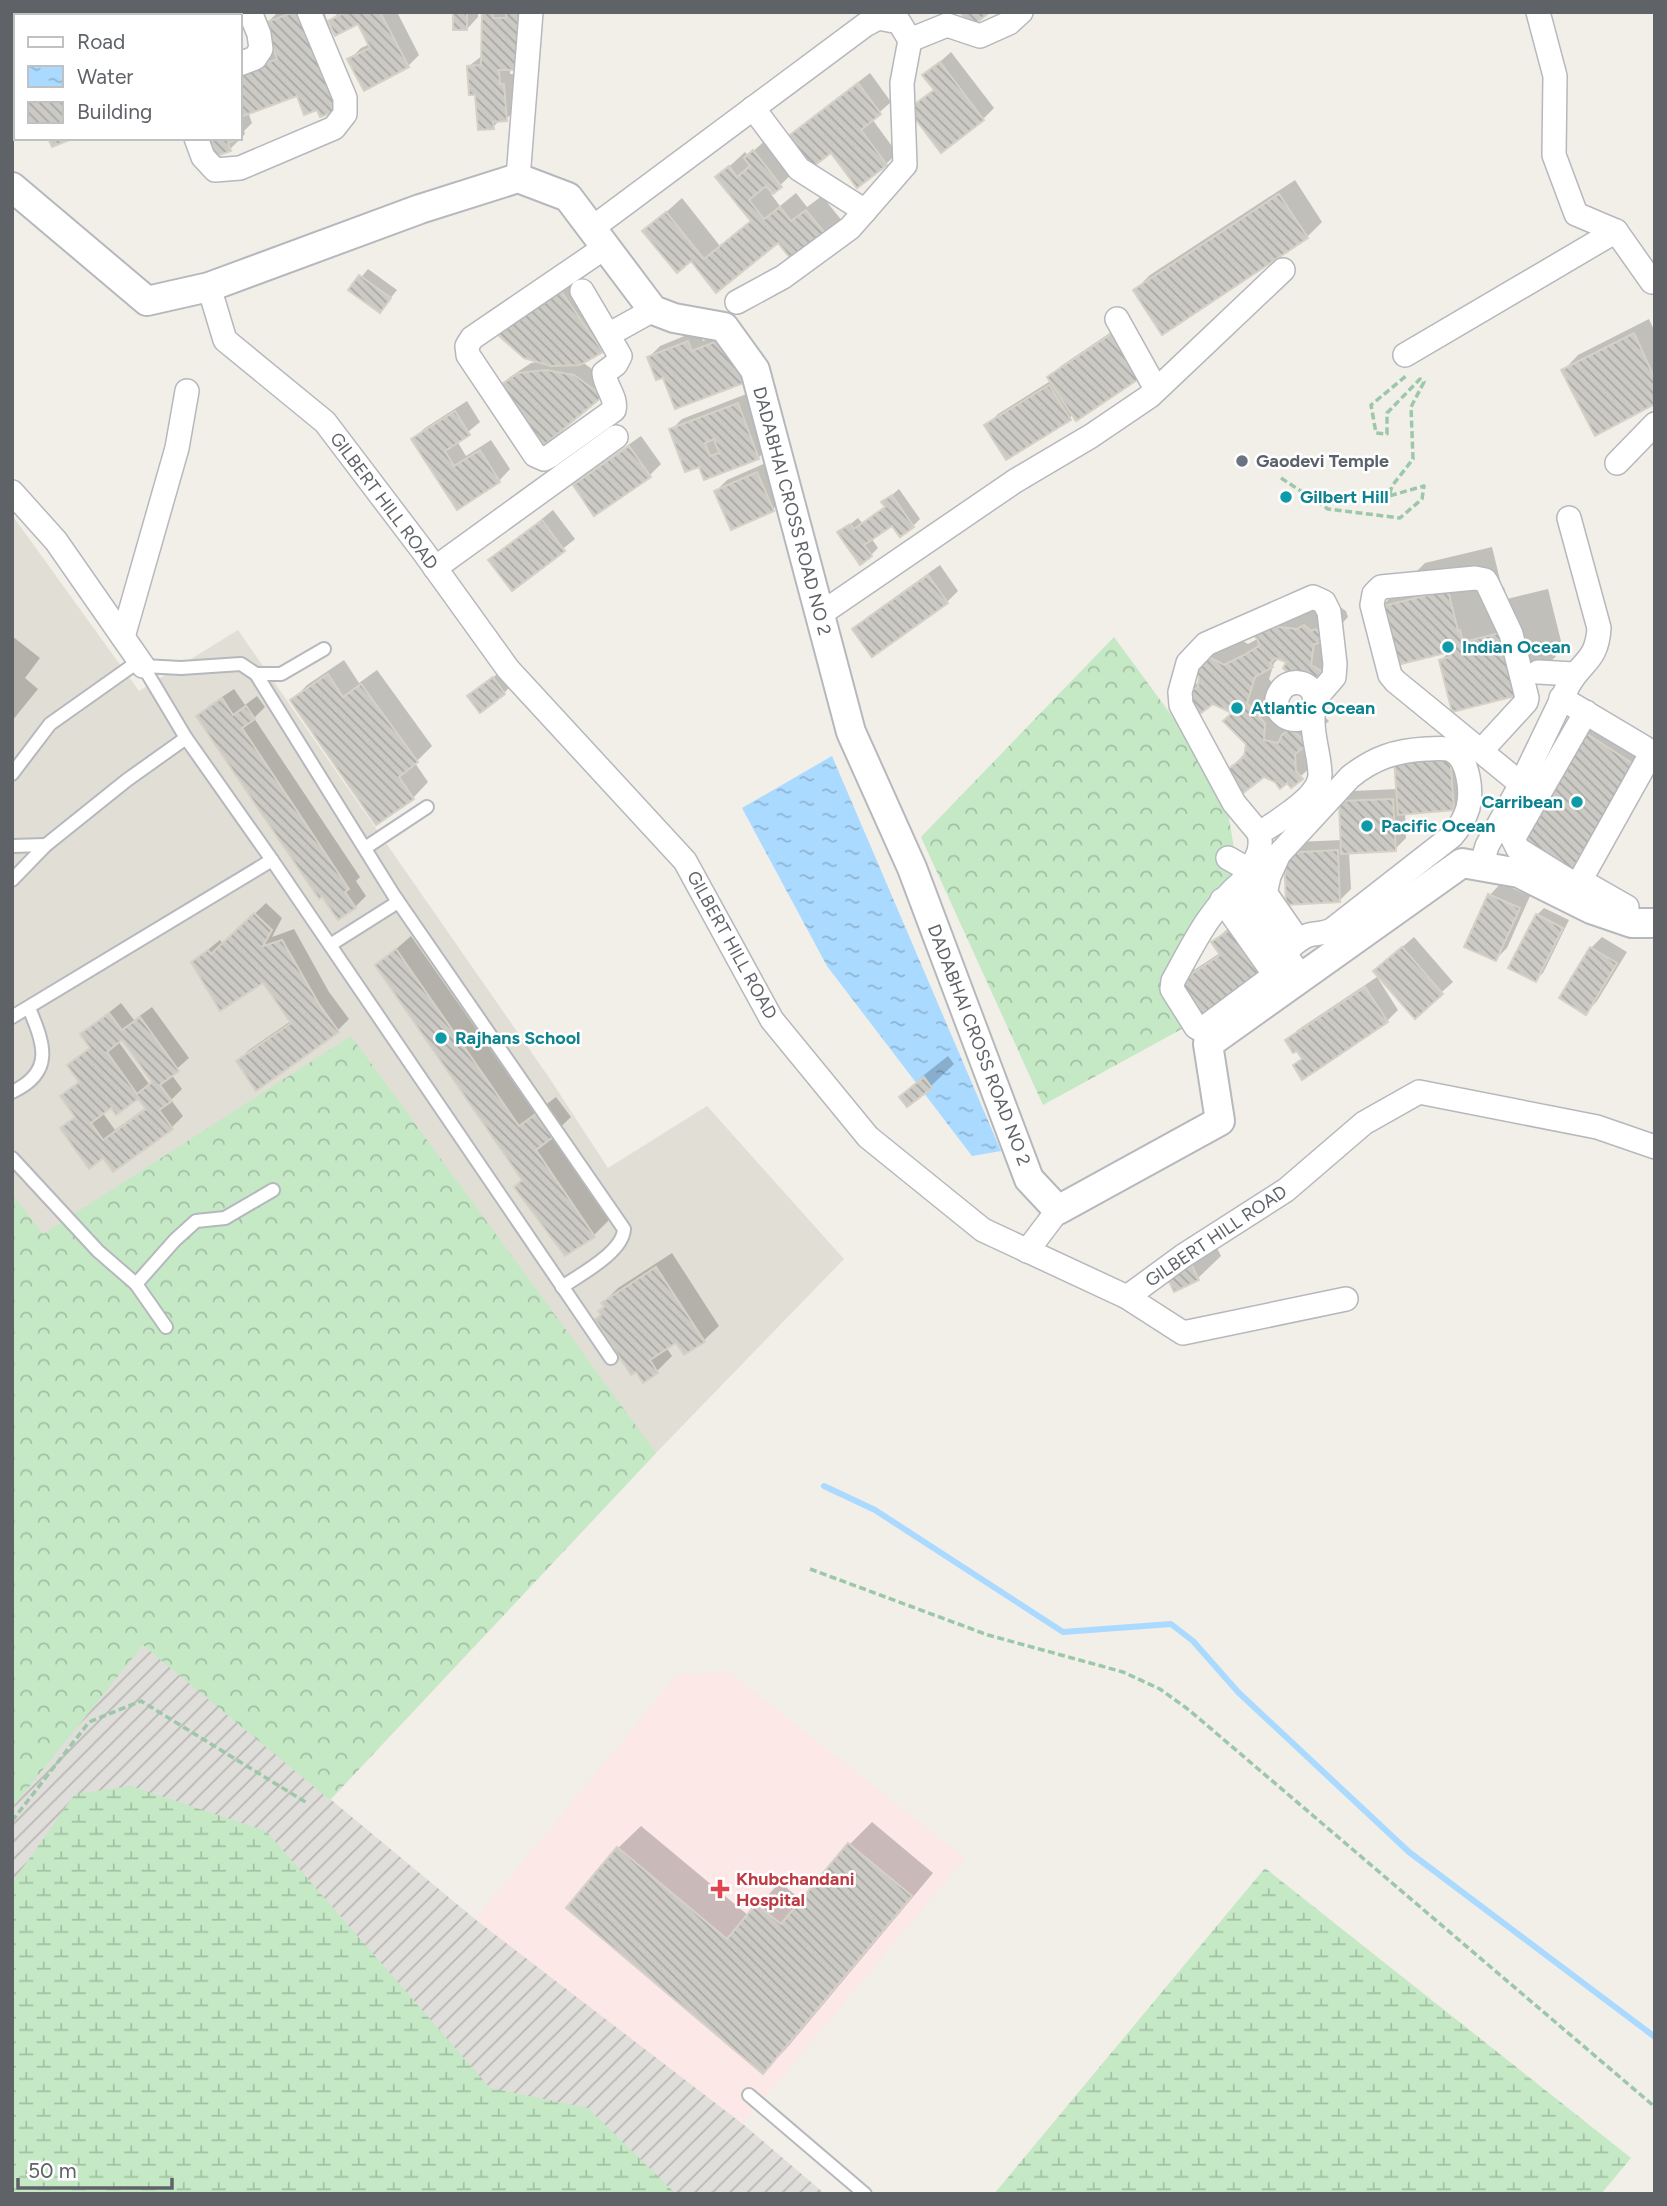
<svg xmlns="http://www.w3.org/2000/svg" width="1667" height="2206" font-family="Figtree,sans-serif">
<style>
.industrial{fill:url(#industrial-furrows)}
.education{fill:#e1ded6}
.medical{fill:#fce8e6}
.forest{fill:url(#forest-crowns)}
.wetland{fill:url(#wetland-marsh)}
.water{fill:url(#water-ripples)}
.shadow{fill:#0003;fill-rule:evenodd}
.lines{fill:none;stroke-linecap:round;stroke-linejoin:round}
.stream{stroke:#aadaff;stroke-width:6}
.building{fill:url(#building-back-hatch);stroke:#d6d1c6;stroke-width:2;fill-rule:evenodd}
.service-casing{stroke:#b5b8bc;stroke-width:16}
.minor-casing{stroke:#b5b8bc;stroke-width:26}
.tertiary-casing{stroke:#b5b8bc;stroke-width:32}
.path{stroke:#9cc7a9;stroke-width:3.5;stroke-dasharray:7 3.5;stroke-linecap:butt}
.service{stroke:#fff;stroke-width:12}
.minor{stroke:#fff;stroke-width:23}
.tertiary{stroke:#fff;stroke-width:28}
.worship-dot{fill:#6b7280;stroke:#fff;stroke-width:2.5}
.culture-dot{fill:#0f9aa8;stroke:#fff;stroke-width:2.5}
.health-dot{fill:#e0444e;stroke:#fff;stroke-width:2.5}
.labels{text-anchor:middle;stroke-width:5;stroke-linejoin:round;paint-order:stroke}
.worship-label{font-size:18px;font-weight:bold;fill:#5b616d;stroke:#fff;text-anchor:start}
.culture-label{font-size:18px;font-weight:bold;fill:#0d838f;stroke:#fff;text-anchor:start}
.street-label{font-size:18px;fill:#5f6368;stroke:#fff}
.health-label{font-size:18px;font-weight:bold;fill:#be3a42;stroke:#fff;text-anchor:start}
</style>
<defs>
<pattern id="industrial-furrows" width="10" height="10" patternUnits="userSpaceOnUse" patternTransform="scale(1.75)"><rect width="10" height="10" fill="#e0deda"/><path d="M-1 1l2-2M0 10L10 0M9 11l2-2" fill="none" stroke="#b9b8b5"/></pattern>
<pattern id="forest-crowns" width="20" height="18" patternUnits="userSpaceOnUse" patternTransform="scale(1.75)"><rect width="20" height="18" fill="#c5e8c5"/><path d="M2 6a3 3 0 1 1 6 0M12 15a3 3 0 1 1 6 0" fill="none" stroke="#a3c0a4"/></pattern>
<pattern id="wetland-marsh" width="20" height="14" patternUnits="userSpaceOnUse" patternTransform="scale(1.75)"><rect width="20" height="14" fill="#c5e8c5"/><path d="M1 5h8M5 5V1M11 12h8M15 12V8" fill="none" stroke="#a3c0a4"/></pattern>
<pattern id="water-ripples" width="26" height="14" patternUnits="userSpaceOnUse" patternTransform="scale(1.75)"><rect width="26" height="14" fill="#aadaff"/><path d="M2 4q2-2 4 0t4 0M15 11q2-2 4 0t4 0" fill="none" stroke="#8eb4d2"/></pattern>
<pattern id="building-back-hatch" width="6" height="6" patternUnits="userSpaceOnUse" patternTransform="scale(1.75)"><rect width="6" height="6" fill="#cccac5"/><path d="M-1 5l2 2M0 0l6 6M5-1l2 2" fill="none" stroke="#a9a8a4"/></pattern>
</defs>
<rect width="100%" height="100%" fill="#f1efe8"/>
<path class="industrial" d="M143,1644l332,275 268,205 82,70h-813v-386z"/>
<path class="education" d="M12,515l127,176 99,-61 312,449 58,89 99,-62 137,153 -188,194 -326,347 -187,-155 -131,163z"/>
<path class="medical" d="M729,1672l236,186 -222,266 -268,-205 203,-245z"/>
<g class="forest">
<path d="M1114,637l110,150 12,74 -56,145 9,19 -146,80 -122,-268z"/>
<path d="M351,1036l305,417 -326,347 -187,-155 -131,163v-614l31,40z"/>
</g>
<g class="wetland">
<path d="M131,1786l135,45 224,257 98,20 88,86h-664v-311l63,-89z"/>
<path d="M1265,1868l366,290 -30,36h-607z"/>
</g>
<path class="water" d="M832,756l169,395 -29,5 -145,-190 -85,-158z"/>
<g class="shadow">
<path d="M76,12h36l1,4h-46z"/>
<path d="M278,12h46l30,81 -36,15 -20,-15 -50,19 4,11 -8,8 1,3 -15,15 -24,-11h34v-73l36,-14 -10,-27z"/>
<path d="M339,12h58l22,43 -11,11 -59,-6 12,-12 9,-4 -11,-22 -30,1z"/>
<path d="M455,12h23v5l-11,12z"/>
<path d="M484,12h45l-19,56v6h5l3,34 -12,11h-5l-8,8 -16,-34 -8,-27 14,-11z"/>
<path d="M951,52l43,56 -11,11 -73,-9 25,-22 -10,-13z"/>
<path d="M870,73l21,29 -19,17 25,34 -11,11 -97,-26 11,-11z"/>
<path d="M769,137l27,33 -25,24 9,12 16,-13 11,14 15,-11 21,26 -15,15 -49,3 -63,50 -25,-31 -46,-28 37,-33 38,48 32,-26 -34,-43 27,-25 3,4z"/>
<path d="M1295,180l27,42 -15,15 -172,53 15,-15z"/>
<path d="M368,269l29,21 -17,21 -29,-21z"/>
<path d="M573,281l40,59 -11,11 -22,12 5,1 28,20 -11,11 -104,-7 12,-11 21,-14 11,-2 -42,-27z"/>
<path d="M1649,319l6,13v70l-92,-31 15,-16z"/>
<path d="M1126,322l-56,96 -83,7 11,-11 54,-34 -3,-3 12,-11z"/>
<path d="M738,327l16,43 -11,11 -79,-6 -15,-18 11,-11 39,-16 4,11z"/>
<path d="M749,393l20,54 -11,11 -58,7 -29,-35 11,-11z"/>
<path d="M467,401l13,21 -23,19 9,15 25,-16 19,29 -11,12 -42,27 -44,-69 12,-11z"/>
<path d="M641,436l20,28 -11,11 -75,11 12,-12z"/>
<path d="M768,462l16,36 -11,11 -57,-18 11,-11z"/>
<path d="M899,489l21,30 -7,7 -20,-3 -22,15 7,10 -7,7 -31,-22 18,-15 4,5 24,-17 -2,-4z"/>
<path d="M553,510l22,29 -62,50 -22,-29z"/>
<path d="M1492,547l10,41 2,-1 3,12 41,-10 15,60 -44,45 -78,-34 11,-10 -71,-43 44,-44z"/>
<path d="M940,565l18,26 -11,11 -92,27 11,-11z"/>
<path d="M1273,607h67l6,4 2,6 -13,14 -2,11 12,7 -22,22 -15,9 -19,-19 -10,-3 -5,5 -5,16 18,21 -1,18 28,-12 15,15 -12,11 7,23 -33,30 -3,-4h-12l-12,-6 -35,-5 17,-18 1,-9 -13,-31 -21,-10 -28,-6 15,-16 1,-3 -9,-9 39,-34 17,10 11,-6z"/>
<path d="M12,636l28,22 -15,20 13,11 -26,32z"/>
<path d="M344,660l15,23 18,-13 55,76 -17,17 13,19 -15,16 -121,-97 15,-16z"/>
<path d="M501,671l10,15 -7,7 -34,3z"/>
<path d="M234,689l11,16 12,-9 8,11 -11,11 106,159 -4,4 10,15 -11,11 -156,-191 11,-11z"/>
<path d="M1601,718l48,31 -64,107 -15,15 15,-138z"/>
<path d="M1461,744l4,53 -12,12 -48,3 1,26 -11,11 -46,3 2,37 -12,12 -51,2 9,-61 45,-2 -1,-38 11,-11 46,-2z"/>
<path d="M1501,883l29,13 -23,52 -11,11 -29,-12 23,-52z"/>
<path d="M266,903l16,15 -10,19 22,-8 35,63 20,27 -11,11 -81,58 -19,-27 11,-11 42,-29 -27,-40 -71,-19 27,-22 3,4z"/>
<path d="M1544,908l25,12 -26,53 -8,7 2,-65z"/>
<path d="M1250,914l-50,106 -12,-46 32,-21 -7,-10 12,-12z"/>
<path d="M411,936l124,177 21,-16 15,20 -20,19 58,84 -15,15 -29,18 -41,-73 -146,-215z"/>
<path d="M1414,937l39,45 -38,34 -28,-56z"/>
<path d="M1602,937l25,15 -30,49 -11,12 5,-65z"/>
<path d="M1377,977l21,33 -11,11 -84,56 -8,-12 8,-8 -16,-17 12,-11z"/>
<path d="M121,1003l13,17 18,-13 37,51 -18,16 11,15 -11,11 12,16 -11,11 -68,29 -42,-27 14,-14 -14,-18 18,-16 -11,-16 22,-18 -9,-13zM122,1038l31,43 -4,3 -31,-43zM139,1096l8,11 -32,23 -13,-18 9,-6z"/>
<path d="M948,1056l6,8 -23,22 -23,19 -6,-8 22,-22z"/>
<path d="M1212,1238l9,18 -23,22 -32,-6z"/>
<path d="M672,1253l47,73 -16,15 -26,-1 -11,7 6,9 -15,15 -14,9 -41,-66 3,-8 -2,-3 15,-15z"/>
<path d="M872,1822l61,51 -147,176 -23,22 -145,-223 23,-22 108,90 31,-34 22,19 48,-57z"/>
</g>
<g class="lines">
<path class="stream" d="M824,1486l51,24 188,122 108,-8 22,17 45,51 171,160 246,185"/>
</g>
<g class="building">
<path d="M294,12h10l36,98 -20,7 -3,-7 -13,5 -7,-19 -57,21v-44l37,-14 -13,-36z"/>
<path d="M345,12h35l29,55 -45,24 -17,-32 23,-11 -12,-24 -23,12 -7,-15z"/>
<rect x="453" y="12" width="14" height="18"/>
<path d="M482,12h11v6h13v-6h13l-1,58h-19l1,14h4l3,37 -14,1 1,7 -16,1 -3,-35h-6l-2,-29 14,-1z"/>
<path d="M960,12h30l-19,15z"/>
<path d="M940,62l44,58 -43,33 -33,-44 26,-19 -12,-15z"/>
<path d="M858,83l23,31 -20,16 26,35 -30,23 -26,-35 -21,16 -24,-31z"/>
<path d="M48,138h26l-22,9z"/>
<path d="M204,138h34v1l-10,4 3,8 -20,7z"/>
<path d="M753,150l29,37 -9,7 -7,-8 -17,14 15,19 16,-12 11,14 15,-11 23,28 -33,27 -18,-22 -62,50 -25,-32 -14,12 -35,-42 24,-19 38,47 47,-38 -36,-44 14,-11 8,11 13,-11 -6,-8z"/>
<path d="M1279,194l29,44 -146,97 -29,-45z"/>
<path d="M359,275l32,23 -11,15 -32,-23z"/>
<path d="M561,291l42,61 -23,13 -29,1 -27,-8 -27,-24z"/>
<path d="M1114,332l29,44 -67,45 -29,-44z"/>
<path d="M1634,333l21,46v25l-60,32 -34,-66z"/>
<path d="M727,337l17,46 -69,26 -12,-31 -7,2 -9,-23 41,-16 4,10z"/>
<path d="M546,370l28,5 29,21 -59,49 -48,-57 22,-15z"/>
<path d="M1049,385l22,35 -65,40 -22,-35z"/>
<path d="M738,403l21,56 -55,21 -5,-13 -14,5 -16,-43zM714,439l5,14 -9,3 -5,-13z"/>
<path d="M455,411l15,24 -25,16 9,15 26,-16 20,32 -43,28 -46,-71z"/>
<path d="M629,446l22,31 -57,39 -21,-31z"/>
<path d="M757,472l17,39 -43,19 -17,-39z"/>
<path d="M892,495l22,32 -14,10 -8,-11 -28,19 8,11 -12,9 -23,-33 13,-8 4,5 31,-22 -4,-5z"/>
<path d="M542,520l23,31 -53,40 -24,-31z"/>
<path d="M928,575l20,28 -76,54 -20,-28z"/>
<path d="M1448,590l10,41 2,-1 3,12 41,-10 15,63 -67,17 -13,-52 11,-3 -1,-5 -56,14 -14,-59z"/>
<path d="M1271,621l7,6 19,2 7,-4 7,6 5,-2 8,5 2,8 -12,2 -3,21 14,8 -17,9 -12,-1 -13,-13 3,-6 -11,-4 -5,5 3,4 -18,10 -8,26 18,20 -1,17 14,3 4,-8 8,-7 18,16 -13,10 1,17 7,8 -12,9 -4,-5 -7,6 -5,-7 -11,-5 -21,16 -16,-23 17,-13 2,-13 -23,-23 9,-8 -19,-9 -13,10 -18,-18 16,-9 1,-10 -10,-9 18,-12 17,9 18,-9 17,-10 -1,-6 -10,-11z"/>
<path d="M328,674l15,23 18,-13 57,78 -19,15 15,22 -38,26 -86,-125z"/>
<path d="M493,677l12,17 -25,19 -13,-17z"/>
<path d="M222,698l11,17 13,-9 9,13 -13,9 107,161 -4,3 11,16 -18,12 -16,-23 -3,2 -123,-183z"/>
<path d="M1584,732l51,33 -65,108 -52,-34z"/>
<path d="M1450,754l4,56 -56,5 -4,-56z"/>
<path d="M1393,799l3,52 -55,3 -2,-53z"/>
<path d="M1338,850l2,52 -54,3 -2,-52z"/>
<path d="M1488,894l32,14 -24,53 -32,-14z"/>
<path d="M254,913l18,17 -9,16 19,-6 37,64 20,28 -83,59 -20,-30 55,-38 -28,-40 -43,28 -29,-49 17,-12 3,4z"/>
<path d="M1536,914l27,14 -27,54 -28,-14z"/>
<path d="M1239,924l33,50 -73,48 -24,-37 45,-30 -9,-13z"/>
<path d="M1402,947l41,47 -28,25 -42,-48z"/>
<path d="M1590,947l27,16 -31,52 -27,-17z"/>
<path d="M396,949l123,177 21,-15 17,23 -21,16 59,87 -30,19 -51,-69 8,-7 -147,-215z"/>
<path d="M1365,987l23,35 -86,58 -9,-15 9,-6 -5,-8 -4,2 -8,-13z"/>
<path d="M109,1013l13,17 18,-13 39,54 -19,14 12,16 -13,9 14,19 -60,43 -10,-14 -14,11 -29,-41 15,-11 -15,-21 19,-14 -12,-17 23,-17 -10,-14zM122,1040l30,42 -15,12 -30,-42zM138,1099l8,10 -43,31 -12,-17 20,-15 5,7z"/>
<path d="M924,1077l8,11 -25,19 -8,-10z"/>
<path d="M1189,1259l10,21 -25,12 -10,-21z"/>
<path d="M656,1267l49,75 -21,13 -8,-12 -26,17 8,13 -15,10 -7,-11 -5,3 -36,-56 6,-4 -3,-4 6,-4 -3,-4z"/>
<path d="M848,1843l64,53 -149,178 -197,-166 51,-61 110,92 29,-35 25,20z"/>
</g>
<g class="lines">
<g class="service-casing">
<g id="service">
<path d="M143,666l43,72 86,122 339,498"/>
<path d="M143,666l38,2 60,-4 15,10 142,228 -68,43"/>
<path d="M256,674h25l43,-25"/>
<path d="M12,774l38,-50 89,-63"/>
<path d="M12,846l34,-1"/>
<path d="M365,848l62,-41"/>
<path d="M12,880l34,-35 81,-65 59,-42"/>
<path d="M395,897l229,332c-1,23 -43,45 -62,58"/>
<path d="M12,1017l260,-157"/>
<path d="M12,1092c43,-20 32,-48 17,-84"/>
<path d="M12,1158l86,93 38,33 30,43"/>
<path d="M136,1284l39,-44 21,-19 29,-3 48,-28"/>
<path d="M749,2095l116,99"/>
</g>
</g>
<g class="minor-casing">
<g id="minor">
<path d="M153,12l2,4"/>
<path d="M212,12l1,4"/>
<path d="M1538,12l17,64 -1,79 22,59 40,17 36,51 3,-1"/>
<path d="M910,40l37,-15 33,11 29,-13 12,-11"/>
<path d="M240,61l2,2 13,-5 6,-9 -2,-15 -9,-22"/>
<path d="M753,108l46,61 66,42"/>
<path d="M196,138l7,19 12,13 25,-2 94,-40 11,-14v-16l-36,-86"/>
<path d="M518,178l13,-166"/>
<path d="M591,229l274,-204 13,-7 21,4 11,18 -8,43 3,82 -55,63 -67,49 -46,25"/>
<path d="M604,248l-132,90 -5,8 1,9 67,100 9,4 6,-3 64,-46c3,-13 -9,-23 -10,-37l12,-9 4,-8 -12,-21 45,-25"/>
<path d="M209,287l16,53 100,82 98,129 85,118 177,192 87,159 96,117 115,93 144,67 56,36 163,-34"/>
<path d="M582,291l26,44"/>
<path d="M1117,319l39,70"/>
<path d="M1405,355l211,-124"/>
<path d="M1617,463l38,-39"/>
<path d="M12,492l44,49 87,125"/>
<path d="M435,568l181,-131"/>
<path d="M819,615l196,-134 76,-45 59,-40 133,-126"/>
<path d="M123,637l54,-189 10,-57"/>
<path d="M1538,672l36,2"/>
<path d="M1561,698l84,50 3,5v6l-67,120 -10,3 -53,-33 -5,-10 73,-127"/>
<path d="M1481,751l45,-49 1,-4 -16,-64 -24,-51 -2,-3 -10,-2 -94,9 -7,7 -2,11 18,70 5,6 126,103"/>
<path d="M1259,833l-25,-30 -53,-98 -1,-13 8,-29 18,-19 107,-47 11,5 5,10 6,52 -1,13 -19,22"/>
<path d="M1228,858l21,12"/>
<path d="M1481,866l6,-20 34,-62 47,-98c13,-25 29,-24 31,-58l-30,-110"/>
<path d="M1244,880c-35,30 -49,61 -71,101l-1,8 24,38 5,3 90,-67"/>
<path d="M1585,883l42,24"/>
<path d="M1266,894l32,46"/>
<path d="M1222,900l53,75"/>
<path d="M1260,917l9,-41 10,-22 71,-77c25,-20 46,-26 76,-28 9,0 20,-2 27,2 16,9 19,41 15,57 -3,10 -9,20 -16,28l-119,93c-8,5 -15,4 -24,6 -10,3 -17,11 -25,18"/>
<path d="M1301,977l-56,-81c-5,-27 21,-35 14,-63 14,-8 47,-30 55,-43 3,-3 6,-11 6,-15 0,-17 -7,-36 -7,-53 -1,-9 4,-18 1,-27 -5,-15 -26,-17 -34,-3 -13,20 15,39 32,19"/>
<path d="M1027,1251l31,-41"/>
<path d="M1127,1297l56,-41 103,-66 78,-67 55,-31 178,35 58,20"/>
</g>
</g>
<g class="tertiary-casing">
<path id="tertiary" d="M12,187l135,114 62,-14 211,-78 98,-31 50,19 85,113 21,8 50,9 31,43 96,362 61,136 117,311 29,31 162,-89 -12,-77 254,-181 57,10 72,36 41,14h23"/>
</g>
<g class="path">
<path d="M1281,478l47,31 72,9 22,-19 2,-13 -35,10 3,-10 21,-27 -2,-52 13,-25 -4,-3 -33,34v21l-11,-1 -5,-28 35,-29"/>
<path d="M810,1569l178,66 135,37 37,17 29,21 466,397"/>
<path d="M12,1821l77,-99 52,-21 166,102"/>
</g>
<use href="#service" class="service"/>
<use href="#minor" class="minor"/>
<use href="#tertiary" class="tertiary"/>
</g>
<circle class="worship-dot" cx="1242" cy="461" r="7"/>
<g class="culture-dot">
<circle cx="1286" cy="497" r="7"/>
<circle cx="1448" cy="647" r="7"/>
<circle cx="1237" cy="708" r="7"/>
<circle cx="1577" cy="802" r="7"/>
<circle cx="1367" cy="826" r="7"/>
<circle cx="441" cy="1038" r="7"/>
</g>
<path class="health-dot" d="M716.5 1878.5h7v7h7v7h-7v7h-7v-7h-7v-7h7z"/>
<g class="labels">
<g class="worship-label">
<text x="1256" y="467">Gaodevi Temple</text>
</g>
<g class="culture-label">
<text x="1300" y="503">Gilbert Hill</text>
<text x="1462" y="653">Indian Ocean</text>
<text x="1251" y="714">Atlantic Ocean</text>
<text x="1563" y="808" text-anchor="end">Carribean</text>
<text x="1381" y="832">Pacific Ocean</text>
<text x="455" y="1044">Rajhans School</text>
</g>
<g class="street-label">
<text transform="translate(384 501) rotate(53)" y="6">GILBERT HILL ROAD</text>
<text transform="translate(792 511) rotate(75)" y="6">DADABHAI CROSS ROAD NO 2</text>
<text transform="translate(732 945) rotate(61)" y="6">GILBERT HILL ROAD</text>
<text transform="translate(979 1045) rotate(69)" y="6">DADABHAI CROSS ROAD NO 2</text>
<text transform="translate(1216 1236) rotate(-34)" y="6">GILBERT HILL ROAD</text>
</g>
<g class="health-label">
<text x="736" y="1885">Khubchandani<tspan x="736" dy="21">Hospital</tspan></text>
</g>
</g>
<rect width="1667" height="2206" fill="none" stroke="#5f6368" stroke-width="28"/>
<rect x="14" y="14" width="228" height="126" fill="#ffffff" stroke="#bfc1c3" stroke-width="2"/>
<rect x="28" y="37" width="35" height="10" fill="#ffffff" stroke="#bfc1c3" stroke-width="2"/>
<text x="77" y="49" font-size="21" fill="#5f6368">Road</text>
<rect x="28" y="66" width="35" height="21" fill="url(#water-ripples)" stroke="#bfc1c3" stroke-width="2"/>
<text x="77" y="84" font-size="21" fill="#5f6368">Water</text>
<rect x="28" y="102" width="35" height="21" fill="url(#building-back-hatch)" stroke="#bfc1c3" stroke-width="2"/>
<text x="77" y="119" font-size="21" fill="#5f6368">Building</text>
<path d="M18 2178v10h154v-10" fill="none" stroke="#5f6368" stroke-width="3.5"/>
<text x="28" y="2178" font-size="21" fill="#5f6368" stroke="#ffffff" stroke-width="5" paint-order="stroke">50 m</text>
</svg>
